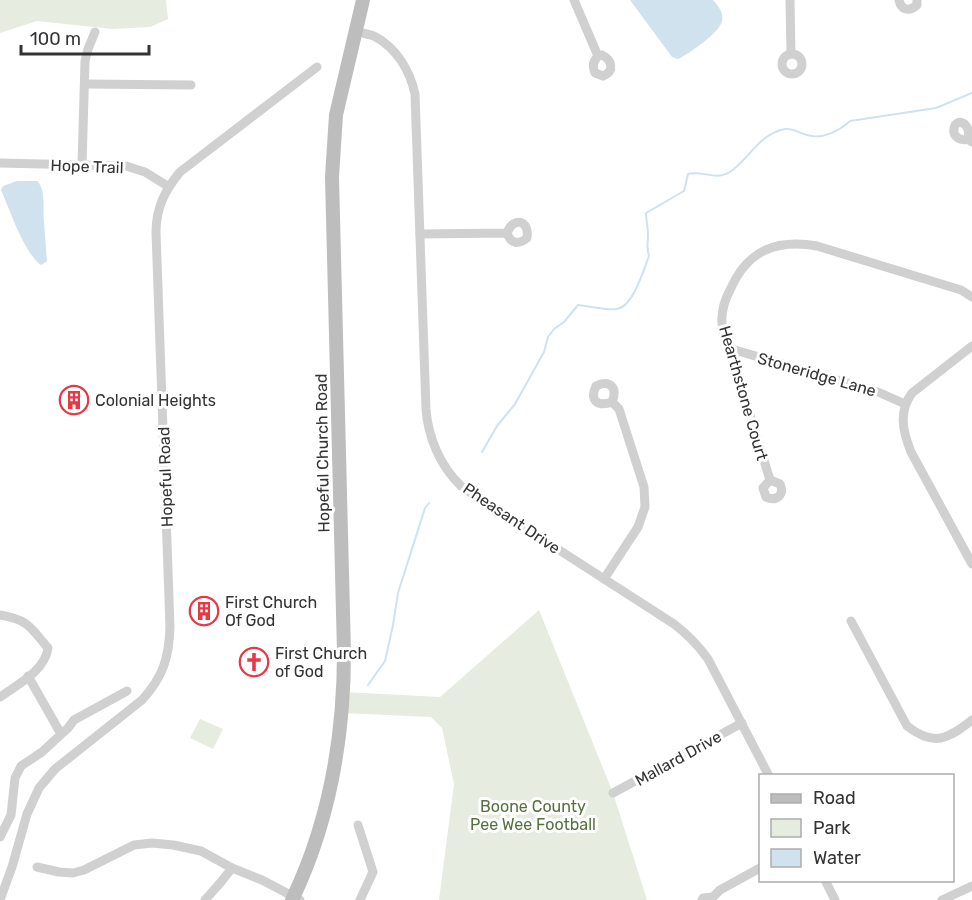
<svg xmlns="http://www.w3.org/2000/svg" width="972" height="900" font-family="Rubik,sans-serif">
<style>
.green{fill:#e6ecdf}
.water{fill:#cfe2ee}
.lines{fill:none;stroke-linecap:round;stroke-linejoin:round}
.stream{stroke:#cfe2ee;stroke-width:2}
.street{stroke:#d0d0d0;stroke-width:9}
.secondary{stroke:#bdbdbd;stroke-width:14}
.labels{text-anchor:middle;stroke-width:6;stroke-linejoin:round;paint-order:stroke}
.street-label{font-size:16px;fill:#333;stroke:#fff}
.poi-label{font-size:16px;fill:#333;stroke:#fff;text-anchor:start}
.park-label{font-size:16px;fill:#56703f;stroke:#fff}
</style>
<rect width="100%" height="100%" fill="#fff"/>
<g class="green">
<path d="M0,0h166l2,19 -18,8 -37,2 -76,-8 -37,12z"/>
<path d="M539,610l74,183 34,107h-208l15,-116 -12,-56 -11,-11 -89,-4 1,-21 97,5z"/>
<path d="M200,719l23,10 -10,20 -23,-11z"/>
</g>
<g class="water">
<path d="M630,0h83c5,6 11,12 9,21 -2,12 -34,33 -44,38l-6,-2z"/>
<path d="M17,181h20c10,10 5,28 7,41 1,14 2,26 3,39l-6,4c-17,-12 -31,-55 -40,-75l2,-4z"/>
</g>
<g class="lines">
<g class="stream">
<path d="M482,452l15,-26 18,-22 29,-52 4,-15 6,-8 10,-7 14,-17c9,1 33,6 39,4 16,-2 27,-40 32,-53 -3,-9 -1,-12 -1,-21 0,-8 -2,-15 -2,-22l38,-22 4,-17c14,-4 28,7 42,-2 18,-12 30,-39 55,-43 8,-1 14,4 22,6 15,5 32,-4 43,-14l86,-13 36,-15"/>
<path d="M368,685l17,-24 8,-36 5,-32 27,-85 4,-5"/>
</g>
<g class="street">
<path d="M574,0l24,56"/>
<path d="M790,0l1,54"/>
<path d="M899,0c2,10 10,12 18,5v-5"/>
<path d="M355,31c6,2 13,3 19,5 23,12 36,35 41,58l11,315c2,28 14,57 35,77 5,4 11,8 16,11l197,127c13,10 24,21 34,35l61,117"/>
<circle cx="792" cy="64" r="10"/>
<path d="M602,55c10,5 13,16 1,21l-8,-3c-3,-8 -2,-11 3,-17z"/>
<path d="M85,84l106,1"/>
<path d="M968,139c4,-17 -13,-22 -14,-10 -1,4 1,7 4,9 6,4 8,-1 14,4"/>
<path d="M0,163l126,3 19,6 24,15"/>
<path d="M82,165l3,-104 3,-12 7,-17"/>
<path d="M420,234l87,-1c4,11 11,12 20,5 3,-18 -14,-22 -20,-5"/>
<path d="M972,346l-60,47c-14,19 -9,39 -1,59l61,112"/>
<path d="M728,348l150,44 27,12"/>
<path d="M770,480c-12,-38 -23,-76 -35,-114 -5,-14 -13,-28 -13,-43 -1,-13 3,-24 9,-35 17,-38 46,-49 86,-42l144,44 11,7"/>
<path d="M770,480l10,4c5,11 -4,18 -14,13l-3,-9z"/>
<path d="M604,579l34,-52 7,-20 -1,-20 -25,-78 -7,-7c6,-14 -2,-23 -16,-16 -7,15 2,21 16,16"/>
<path d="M0,615c29,5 30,12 48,33 -3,23 -30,36 -48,49"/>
<path d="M851,621l56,105c27,21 41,13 65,-6"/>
<path d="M28,676l33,58"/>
<path d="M613,793l129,-70"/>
<path d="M358,825l15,47 -13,28"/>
<path d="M0,837l11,-22 4,-37 6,-12 21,-14 26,-24 6,-8 53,-29"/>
<path d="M37,867l22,5 14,1 11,-3 50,-25 18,-2 21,2 28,6 31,17 30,12 38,20"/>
<path d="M825,880l10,20"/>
<path d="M0,900l12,-33 15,-53 12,-26 16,-19 87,-69c21,-23 27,-42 28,-73l-14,-395c0,-24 9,-42 24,-60l137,-105"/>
<path d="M205,900l16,-18 11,-14"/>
<path d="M702,900l1,-2 10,-1 7,-7 40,-22"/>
<path d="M942,900l30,-14"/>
</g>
<path class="secondary" d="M292,900c37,-77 52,-163 52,-248l-12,-475 4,-62 27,-115"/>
</g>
<defs>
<g id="building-ring" transform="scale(1.5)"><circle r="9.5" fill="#fff" stroke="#e63946" stroke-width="1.5"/><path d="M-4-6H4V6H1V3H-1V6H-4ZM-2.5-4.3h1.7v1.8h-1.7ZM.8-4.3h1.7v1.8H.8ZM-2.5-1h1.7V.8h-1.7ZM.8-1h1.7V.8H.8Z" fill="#e63946"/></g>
<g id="church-ring" transform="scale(1.5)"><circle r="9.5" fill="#fff" stroke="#e63946" stroke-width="1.5"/><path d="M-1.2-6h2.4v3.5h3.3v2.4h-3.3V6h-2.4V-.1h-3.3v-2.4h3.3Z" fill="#e63946"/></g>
</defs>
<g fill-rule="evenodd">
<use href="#building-ring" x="74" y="400"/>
<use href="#building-ring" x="204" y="611"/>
<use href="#church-ring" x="254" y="662"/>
</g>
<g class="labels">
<g class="street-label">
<text transform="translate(87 166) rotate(2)" y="6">Hope Trail</text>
<text transform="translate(817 374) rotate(16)" y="6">Stoneridge Lane</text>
<text transform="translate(744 393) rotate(74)" y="6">Hearthstone Court</text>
<text transform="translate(322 453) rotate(-91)" y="6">Hopeful Church Road</text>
<text transform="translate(165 477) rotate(-92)" y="6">Hopeful Road</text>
<text transform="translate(512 518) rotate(34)" y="6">Pheasant Drive</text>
<text transform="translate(678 758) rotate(-29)" y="6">Mallard Drive</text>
</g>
<g class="poi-label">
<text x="95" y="406">Colonial Heights</text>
<text x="225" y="608">First Church<tspan x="225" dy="18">Of God</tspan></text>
<text x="275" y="659">First Church<tspan x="275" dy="18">of God</tspan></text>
</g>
<g class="park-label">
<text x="533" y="812">Boone County<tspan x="533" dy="18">Pee Wee Football</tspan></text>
</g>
</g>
<rect x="759" y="774" width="195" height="108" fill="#ffffff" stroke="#adadad" stroke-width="1.5"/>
<rect x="771" y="794" width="30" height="9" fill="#bdbdbd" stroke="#adadad" stroke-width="1.5"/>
<text x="813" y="804" font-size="18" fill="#333333">Road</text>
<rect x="771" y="819" width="30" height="18" fill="#e6ecdf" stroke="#adadad" stroke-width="1.5"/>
<text x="813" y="834" font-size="18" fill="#333333">Park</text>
<rect x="771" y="849" width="30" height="18" fill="#cfe2ee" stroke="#adadad" stroke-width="1.5"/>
<text x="813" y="864" font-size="18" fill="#333333">Water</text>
<path d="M21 45v9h128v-9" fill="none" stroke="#333333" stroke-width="3"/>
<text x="30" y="45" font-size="18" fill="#333333" stroke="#ffffff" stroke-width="4.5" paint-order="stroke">100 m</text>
</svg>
